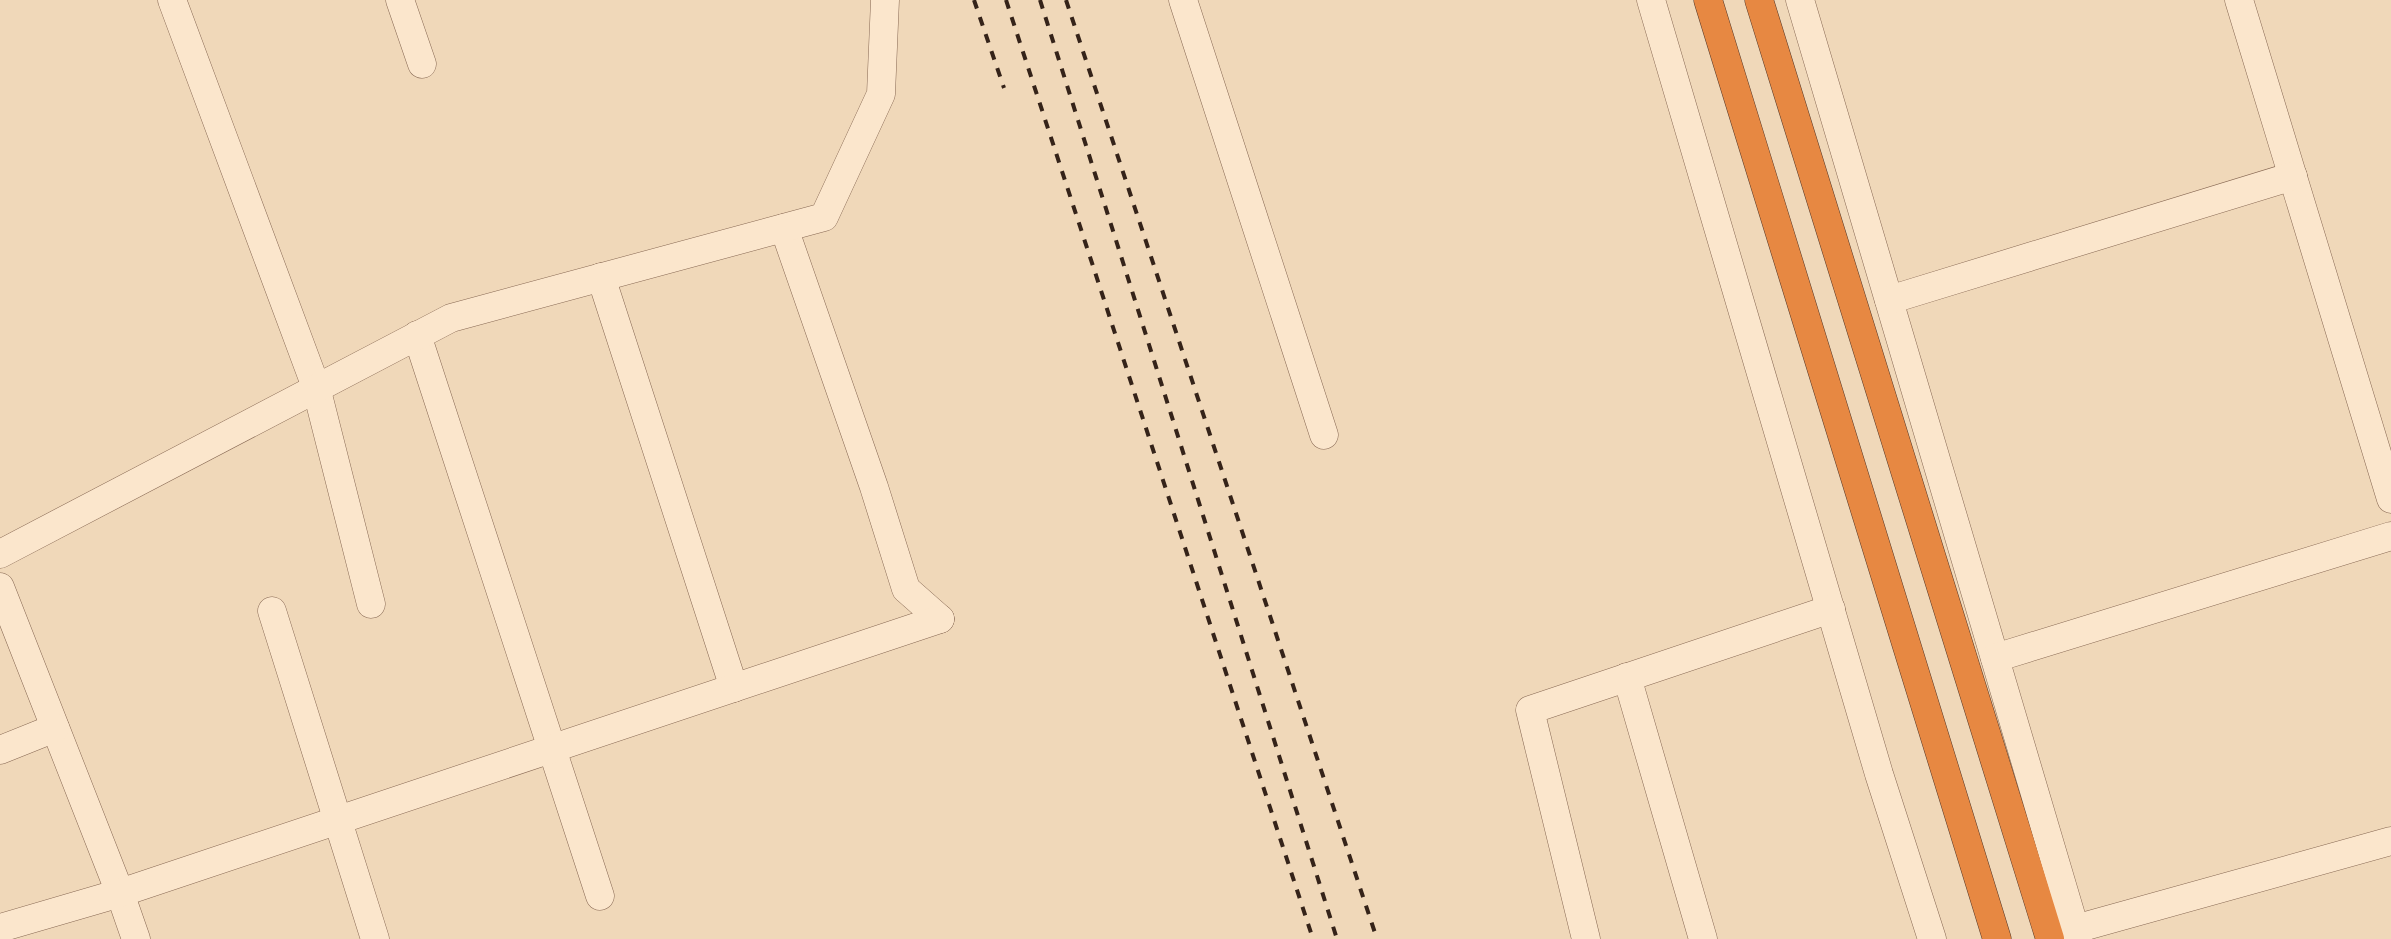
<svg xmlns="http://www.w3.org/2000/svg" width="2391" height="939" font-family="'Libre Baskerville',serif">
<style>
.lines{fill:none;stroke-linecap:round;stroke-linejoin:round}
.minor-casing{stroke:#876853;stroke-width:29}
.highway-casing{stroke:#543728;stroke-width:29}
.minor{stroke:#fbe6cc;stroke-width:28}
.highway{stroke:#e78842;stroke-width:28}
.rail{stroke:#352319;stroke-width:4;stroke-dasharray:9 9;stroke-linecap:butt}
</style>
<rect width="100%" height="100%" fill="#f0d8b9"/>
<g class="lines">
<g class="minor-casing">
<g id="minor">
<path d="M172,0l144,387 55,217"/>
<path d="M400,0l22,64"/>
<path d="M1183,0l141,435"/>
<path d="M1651,0l228,774 53,165"/>
<path d="M1800,0l278,939"/>
<path d="M2239,0l152,499"/>
<path d="M784,228l90,259 32,102 34,30"/>
<path d="M601,277l133,411"/>
<path d="M1889,300l404,-124"/>
<path d="M417,335l183,561"/>
<path d="M0,554l451,-236 373,-101 57,-123 4,-94"/>
<path d="M0,587l120,306 16,46"/>
<path d="M272,611l103,328"/>
<path d="M1995,658l396,-122"/>
<path d="M1627,677l76,262"/>
<path d="M0,750l55,-22"/>
<path d="M0,928l120,-35 820,-274"/>
<path d="M2075,929l316,-88"/>
<path d="M1586,939l-56,-229 301,-101"/>
</g>
</g>
<g class="highway-casing">
<g id="highway">
<path d="M1708,0l289,939"/>
<path d="M1759,0l291,939"/>
</g>
</g>
<use href="#minor" class="minor"/>
<use href="#highway" class="highway"/>
<g class="rail">
<path d="M974,0l30,88"/>
<path d="M1006,0l307,939"/>
<path d="M1040,0l297,939"/>
<path d="M1066,0l311,939"/>
</g>
</g>
</svg>
